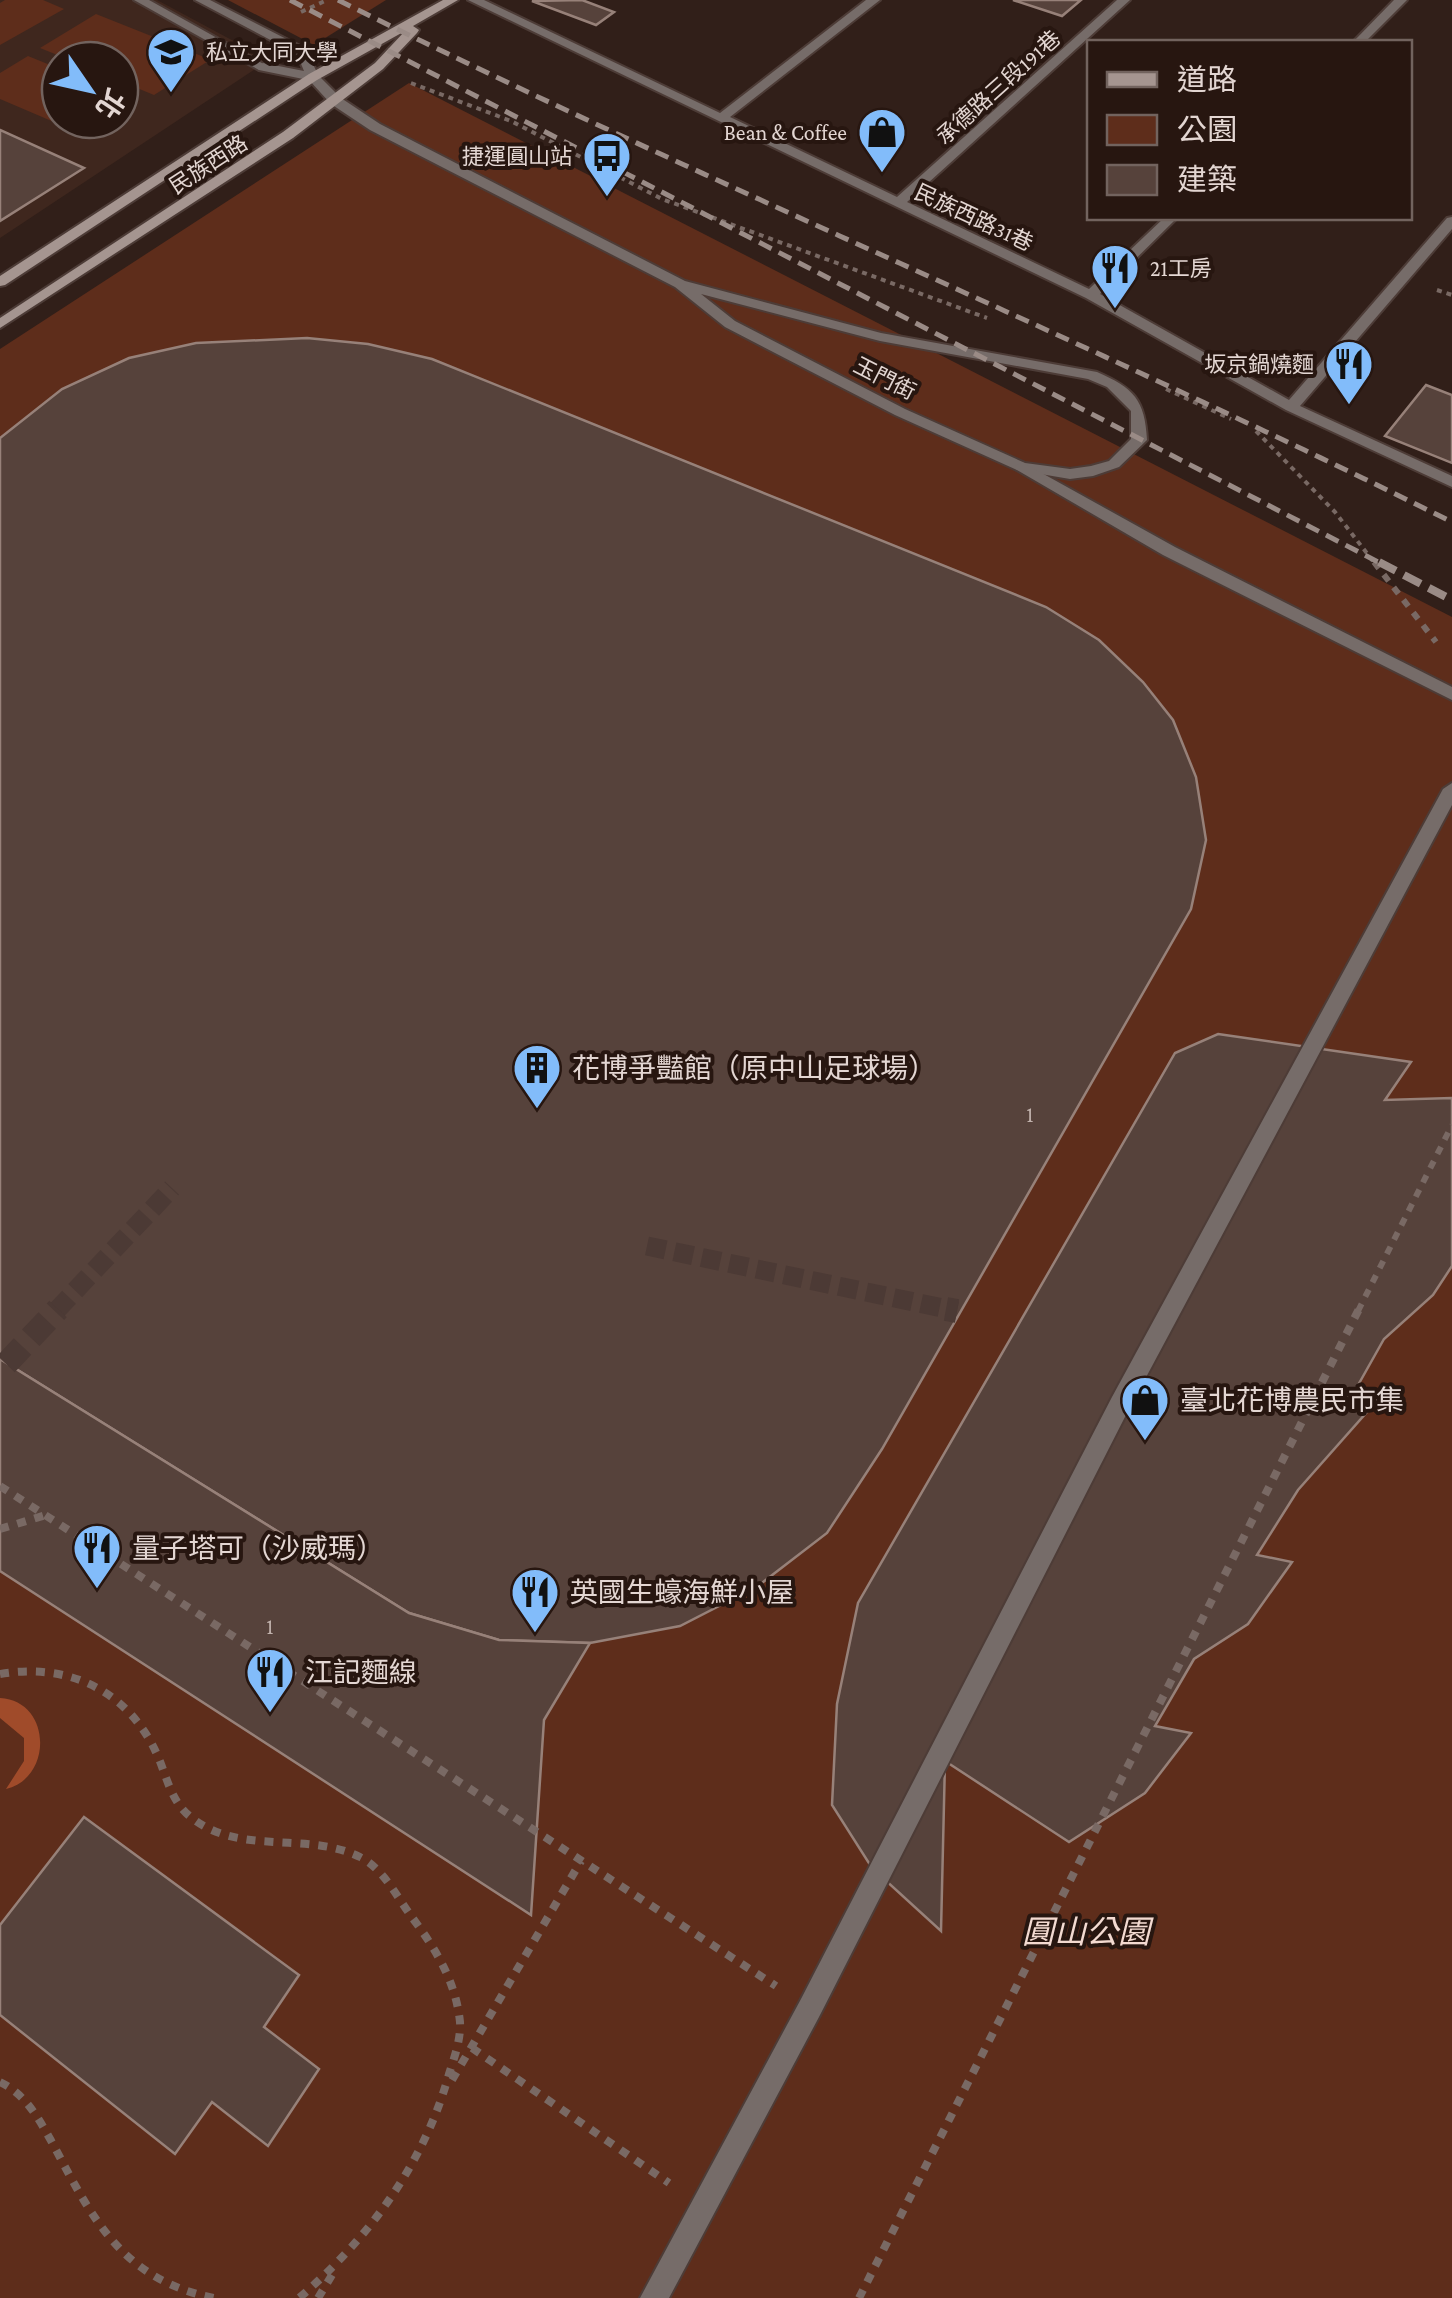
<svg xmlns="http://www.w3.org/2000/svg" width="1452" height="2298" font-family="'Crimson Pro','Noto Sans TC',serif">
<style>
.built{fill:#3f271e;fill-rule:evenodd}
.green{fill:#5e2d1b}
.water{fill:#a04b2a}
.building{fill:#56423b;stroke:#978179;stroke-width:2.5}
.lines{fill:none;stroke-linecap:round;stroke-linejoin:round}
.street-tunnel-far1{stroke:#4c3a35;stroke-width:19;stroke-dasharray:19 9;stroke-linecap:butt}
.street-tunnel{stroke:#4c3a35;stroke-width:24;stroke-dasharray:24 12;stroke-linecap:butt}
.lane-casing{stroke:#4d3c37;stroke-width:4}
.street-casing{stroke:#4d3c37;stroke-width:4}
.secondary-casing{stroke:#4d3c37;stroke-width:4}
.path-far2{stroke:#796964;stroke-width:4;stroke-dasharray:5 5;stroke-linecap:butt}
.path-far1{stroke:#796964;stroke-width:6;stroke-dasharray:8 8;stroke-linecap:butt}
.path{stroke:#796964;stroke-width:8;stroke-dasharray:9 9;stroke-linecap:butt}
.lane{fill:#766c69;fill-rule:evenodd}
.street{fill:#766c69;fill-rule:evenodd}
.secondary{fill:#a59590;fill-rule:evenodd}
.rail-far1{stroke:#9a8b86;stroke-width:5;stroke-dasharray:14 8;stroke-linecap:butt}
.rail{stroke:#9a8b86;stroke-width:8;stroke-dasharray:19 9;stroke-linecap:butt}
.labels{text-anchor:middle;stroke-width:8;stroke-linejoin:round;paint-order:stroke}
.far-poi-label{font-size:22px;fill:#e3d6d2;stroke:#271610;text-anchor:end}
.far-street-label{font-size:22px;fill:#e3d6d2;stroke:#271610}
.number-label{font-size:22px;fill:#c0b1ac}
.poi-label{font-size:28px;fill:#e3d6d2;stroke:#271610;text-anchor:start}
.near-park-label{font-size:32px;font-style:italic;fill:#f3dad1;stroke:#271610}
</style>
<rect width="100%" height="100%" fill="#311f19"/>
<path class="built" d="M0,0h157l112,60 -269,178zM60,60h60v60h-60z"/>
<g class="green">
<path d="M5,0h38l21,9 -64,36v-42z"/>
<path d="M228,0h158l-72,45z"/>
<path d="M96,14l113,45 1,1 -56,35 -34,-14v-21h-50l-30,-12z"/>
<path d="M28,56l32,13v51h55l-26,17 -89,-38v-26z"/>
<path d="M409,83l1043,534v1681h-1452v-1949z"/>
</g>
<path class="water" d="M0,1698c52,3 53,80 6,91l18,-28v-23l-24,-20z"/>
<g class="building">
<path d="M582,0l32,12 -18,13 -64,-24z"/>
<path d="M1013,0h68l-19,16z"/>
<path d="M0,130l84,38 -84,53z"/>
<path d="M307,338l61,6 64,15 614,248 53,33 44,42 30,38 23,57 10,63 -15,69 -309,540 -55,84 -69,53 -78,40 -90,17 -91,-3 -90,-27 -409,-254v-921l62,-49 67,-31 67,-15z"/>
<path d="M1426,385l26,10v68l-67,-27z"/>
<path d="M1218,1034l193,28 -26,38 67,-2v168l-19,29 -49,44 -27,48 25,8 -84,95 -41,65 35,7 -44,62 -54,35 -39,67 36,7 -46,60 -76,49 -124,-81 -4,170 -69,-63 -40,-63 5,-101 21,-101 317,-550z"/>
<path d="M0,1359l409,254 90,27 91,3 -46,77 -13,195 -531,-344z"/>
<path d="M84,1817l215,158 -35,52 55,42 -51,77 -56,-44 -37,52 -175,-139v-90z"/>
</g>
<g class="lines">
<g class="street-tunnel-far1">
<path d="M647,1246l310,65"/>
<path d="M56,1311l116,-123"/>
</g>
<g class="street-tunnel">
<path d="M946,1309l11,2"/>
<path d="M6,1364l52,-55"/>
</g>
<g class="lane-casing">
<g id="lane">
<path d="M134,0h15l120,67 -10,3z"/>
<path d="M309,74h8l24,24 39,26 305,157 196,52 216,39c37,16 48,28 50,68l-28,27 -26,9 -23,3 -53,-9 -122,-55 -170,-88 -50,-40 -305,-157 -39,-26 -22,-24zM701,294l179,47 208,38 19,8 24,24v28l-22,22 -18,5 -21,3 -45,-6 -120,-54 -170,-88z"/>
</g>
</g>
<g class="street-casing">
<g id="street">
<path d="M195,0h15l96,49 13,28 -6,4 -54,-11 -2,-3 6,-4 41,8 -7,-17z"/>
<path d="M468,0h16l236,113 146,-113h14l-150,117 167,80 220,-197h13l-223,202 182,87 75,-71h13l-77,76 189,106 158,-182 5,-1v12l-152,177 152,70v11l-166,-77 -200,-112z"/>
<path d="M1394,0h13l-42,42h-12z"/>
<path d="M1022,462l153,85 277,140v13l-289,-145 -146,-85 -3,-3z"/>
<path d="M1452,783v22l-324,606 -309,606 -150,281h-29l161,-299 311,-602 331,-608z"/>
</g>
</g>
<g class="secondary-casing">
<path id="secondary" d="M443,0h15l-45,26 6,4 -2,3 -34,36 -90,69 -293,190v-10l283,-186 92,-69 30,-32 -88,49 -312,205 -5,1v-10l309,-202z"/>
</g>
<g class="path-far2">
<path d="M301,12l26,-12"/>
<path d="M411,83l100,38 151,78 325,119"/>
<path d="M1437,290l15,5"/>
<path d="M1166,389l65,30"/>
<path d="M1256,431l79,81 41,53"/>
</g>
<g class="path-far1">
<path d="M1374,562l62,80"/>
<path d="M1358,1311l94,-186"/>
</g>
<g class="path">
<path d="M0,1486l776,500"/>
<path d="M0,1529l46,-14"/>
<path d="M0,1674c70,-12 131,18 159,85 9,22 13,44 33,59 48,38 115,13 168,39 24,12 38,42 54,63 23,31 42,63 46,102 1,18 -6,36 -11,52 -25,90 -80,164 -150,224"/>
<path d="M472,2048l197,135"/>
<path d="M452,2080l129,-219"/>
<path d="M0,2082c27,13 40,39 54,64 40,76 70,134 160,152"/>
<path d="M318,2298l14,-23"/>
<path d="M859,2298l500,-989"/>
</g>
<use href="#lane" class="lane"/>
<use href="#street" class="street"/>
<use href="#secondary" class="secondary"/>
<g class="rail-far1">
<path d="M290,0l1094,565"/>
<path d="M338,0c367,183 747,339 1114,522"/>
</g>
<path class="rail" d="M1379,562l73,38"/>
</g>
<defs>
<g id="university-pin" transform="scale(2.5)"><path d="M0 17L-7.5 6A9.5 9.5 0 1 1 7.5 6Z" fill="#82bcfa" stroke="#271610"/><path d="M0-5L7-2L0 1L-7-2ZM-4 1L0 2.5L4 1V4Q0 6-4 4Z" fill="#111"/></g>
<g id="shop-pin" transform="scale(2.5)"><path d="M0 17L-7.5 6A9.5 9.5 0 1 1 7.5 6Z" fill="#82bcfa" stroke="#271610"/><path d="M-5-2.5h2.3a2.7 3.5 0 0 1 5.4 0H5L5.5 6h-11ZM-1.5-2.5h3a1.5 2.3 0 0 0-3 0Z" fill="#111"/></g>
<g id="bus-pin" transform="scale(2.5)"><path d="M0 17L-7.5 6A9.5 9.5 0 1 1 7.5 6Z" fill="#82bcfa" stroke="#271610"/><path d="M-5-6H5V4H4V6H2V4H-2V6H-4V4H-5ZM-3.5-4V0h7V-4ZM-3.5 1.2v1.5H-2V1.2ZM2 1.2v1.5H3.5V1.2Z" fill="#111"/></g>
<g id="restaurant-pin" transform="scale(2.5)"><path d="M0 17L-7.5 6A9.5 9.5 0 1 1 7.5 6Z" fill="#82bcfa" stroke="#271610"/><path d="M-5-6h1v4h1v-4h1v4h1v-4h1v5L-1.5 .5V6h-2V.5L-5-1ZM5-6V6H3V1.5H1.5Q1.5-4 5-6Z" fill="#111"/></g>
<g id="building-pin" transform="scale(2.5)"><path d="M0 17L-7.5 6A9.5 9.5 0 1 1 7.5 6Z" fill="#82bcfa" stroke="#271610"/><path d="M-4-6H4V6H1V3H-1V6H-4ZM-2.5-4.3h1.7v1.8h-1.7ZM.8-4.3h1.7v1.8H.8ZM-2.5-1h1.7V.8h-1.7ZM.8-1h1.7V.8H.8Z" fill="#111"/></g>
</defs>
<g fill-rule="evenodd">
<use href="#university-pin" x="171" y="52"/>
<use href="#shop-pin" x="882" y="132"/>
<use href="#bus-pin" x="607" y="156"/>
<use href="#restaurant-pin" x="1115" y="268"/>
<use href="#restaurant-pin" x="1349" y="364"/>
<use href="#building-pin" x="537" y="1068"/>
<use href="#shop-pin" x="1145" y="1400"/>
<use href="#restaurant-pin" x="97" y="1548"/>
<use href="#restaurant-pin" x="535" y="1592"/>
<use href="#restaurant-pin" x="270" y="1672"/>
</g>
<g class="labels">
<g class="far-poi-label">
<text x="206" y="60" text-anchor="start">私立大同大學</text>
<text x="847" y="140">Bean &amp; Coffee</text>
<text x="572" y="164">捷運圓山站</text>
<text x="1150" y="276" text-anchor="start">21工房</text>
<text x="1314" y="372">坂京鍋燒麵</text>
</g>
<g class="far-street-label">
<text transform="translate(998 87) rotate(-42)" y="8">承德路三段191巷</text>
<text transform="translate(208 164) rotate(-33)" y="8">民族西路</text>
<text transform="translate(974 217) rotate(25)" y="8">民族西路31巷</text>
<text transform="translate(885 378) rotate(27)" y="8">玉門街</text>
</g>
<g class="number-label">
<text x="1030" y="1122">1</text>
<text x="270" y="1634">1</text>
</g>
<g class="poi-label">
<text x="572" y="1078">花博爭豔館（原中山足球場）</text>
<text x="1180" y="1410">臺北花博農民市集</text>
<text x="132" y="1558">量子塔可（沙威瑪）</text>
<text x="570" y="1602">英國生蠔海鮮小屋</text>
<text x="305" y="1682">江記麵線</text>
</g>
<g class="near-park-label">
<text x="1086" y="1943">圓山公園</text>
</g>
</g>
<rect x="1087" y="40" width="325" height="180" fill="#271610" stroke="#72635e" stroke-width="2.5"/>
<rect x="1107" y="72" width="50" height="15" fill="#a59590" stroke="#72635e" stroke-width="2.5"/>
<text x="1177" y="90" font-size="30" fill="#e3d6d2">道路</text>
<rect x="1107" y="115" width="50" height="30" fill="#5e2d1b" stroke="#72635e" stroke-width="2.5"/>
<text x="1177" y="140" font-size="30" fill="#e3d6d2">公園</text>
<rect x="1107" y="165" width="50" height="30" fill="#56423b" stroke="#72635e" stroke-width="2.5"/>
<text x="1177" y="190" font-size="30" fill="#e3d6d2">建築</text>
<g transform="translate(90 90) rotate(124)"><circle r="48" fill="#271610" stroke="#72635e" stroke-width="2.5"/>
<path d="M0-8L18 38L0 25L-18 38Z" fill="#82bcfa"/>
<text y="-15" font-size="28" font-weight="bold" text-anchor="middle" fill="#e3d6d2">北</text>
</g>
</svg>
